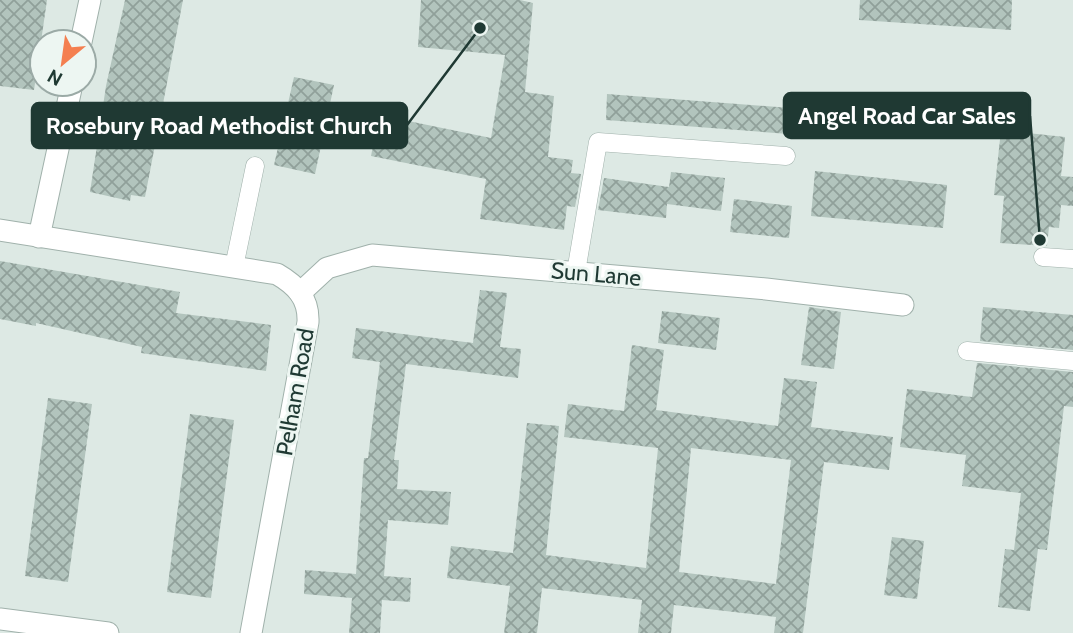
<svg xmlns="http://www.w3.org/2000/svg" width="1073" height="633" font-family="Cabin,sans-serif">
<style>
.building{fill:url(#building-cross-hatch);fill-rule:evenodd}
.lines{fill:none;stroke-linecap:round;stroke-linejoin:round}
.service-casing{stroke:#a0b1ab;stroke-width:19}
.minor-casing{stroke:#a0b1ab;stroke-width:23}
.service{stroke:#fff;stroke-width:18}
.minor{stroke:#fff;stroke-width:21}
.labels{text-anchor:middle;stroke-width:6;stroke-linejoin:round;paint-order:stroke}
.street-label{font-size:23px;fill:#1f3933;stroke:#edf6f2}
.leader{fill:none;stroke:#1f3933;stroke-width:2.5}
.callout-dot{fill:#1f3933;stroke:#edf6f2;stroke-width:2.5}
.callout{fill:#1f3933;stroke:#1f3933;stroke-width:2.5}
.callout-label{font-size:24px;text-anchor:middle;font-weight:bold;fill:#fff}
</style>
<defs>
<pattern id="building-cross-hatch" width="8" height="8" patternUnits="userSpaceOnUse" patternTransform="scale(1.75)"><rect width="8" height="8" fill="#b2c4bd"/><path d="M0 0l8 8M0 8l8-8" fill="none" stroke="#90a09a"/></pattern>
</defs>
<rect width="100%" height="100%" fill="#dde9e4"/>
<g class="building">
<path d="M0,0h47l-13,90 -34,-4z"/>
<path d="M125,0h58l-38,197 -14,-2 -1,6 -40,-9 16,-106z"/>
<path d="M421,0h99l13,3 -8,89 29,4 -6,61 25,3 -2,13 10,1 -6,33 -8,-1 -3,24 -84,-11 6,-40 -115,-23 8,-41 112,23 14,-83 -87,-8z"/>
<path d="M860,0h152l-1,30 -152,-10z"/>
<path d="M294,77l40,8 -19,89 -41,-9z"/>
<path d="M607,94l196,15 -1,26 -196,-15z"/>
<path d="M1001,130l64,7 -4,39 12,1v29l-12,-1 -2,23 -10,-1 -2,19 -47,-3 4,-47 -10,-1z"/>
<path d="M815,171l132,14 -4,43 -132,-12z"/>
<path d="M671,172l54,6 -4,33 -54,-7 -1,14 -68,-8 6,-32 65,9z"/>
<path d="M734,199l58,7 -3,32 -59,-6z"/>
<path d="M0,261l180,31 -4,21 95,12 -5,46 -125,-18 1,-6 -106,-24v3l-36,-7z"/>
<path d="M480,290l27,3 -7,54 21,2 -3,29 -112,-14 -12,96h5l-2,29 54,3 -3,33 -60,-5 -4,56 27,2 -1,24 -28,-2 -2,33h-31l3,-35 -48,-4 1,-24 51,4 8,-116h4l12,-96 -28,-4 4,-30 117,15z"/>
<path d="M809,307l32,5 -7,57 -33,-4z"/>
<path d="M983,307l90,8v35l-93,-9z"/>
<path d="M662,311l58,7 -4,32 -58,-7z"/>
<path d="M632,345l32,5 -8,60 122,16 6,-48 33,4 -6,45 82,10 -4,33 -65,-8 -21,171h-29l2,-16 -102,-12 -3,28h-33l4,-33 -100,-12 -5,45h-33l6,-47 -63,-8 4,-32 62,7 14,-130 32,3 -13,129 100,13 12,-120 -94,-11 4,-33 56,7zM691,448l100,12 -15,124 -97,-12z"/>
<path d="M977,363l96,9v35l-9,-1 -17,144 -9,-1 -8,62 -32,-4 7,-58 9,1 7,-57 -59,-7 4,-31 -66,-8 7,-58 65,8z"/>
<path d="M48,398l44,6 -24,178 -43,-6z"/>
<path d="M190,414l44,6 -23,178 -44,-6z"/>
<path d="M892,537l32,4 -7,58 -33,-4z"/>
</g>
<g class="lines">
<g class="service-casing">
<g id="service">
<path d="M1043,257l30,2"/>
<path d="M234,267l21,-101"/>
<path d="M576,272l22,-130 188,14"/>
<path d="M967,351l106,10"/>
</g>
</g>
<g class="minor-casing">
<g id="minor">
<path d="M81,42l9,-42"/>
<path d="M0,230l277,44c19,11 32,24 31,48l-57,311"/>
<path d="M39,237l33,-153"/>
<path d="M300,293l27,-25 45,-13 394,34 137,16"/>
<path d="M0,619l108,14"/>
</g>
</g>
<use href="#service" class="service"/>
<use href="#minor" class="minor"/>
</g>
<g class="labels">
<g class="street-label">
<text transform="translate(596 274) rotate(5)" y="8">Sun Lane</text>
<text transform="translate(295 392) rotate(-80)" y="8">Pelham Road</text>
</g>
</g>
<path class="leader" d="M1040 240L1030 116M480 28L407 125"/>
<g class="callout-dot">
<circle cx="1040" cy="240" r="7"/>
<circle cx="480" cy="28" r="7"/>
</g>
<g class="callout">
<rect x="784" y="93" width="246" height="45" rx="7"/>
<rect x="32" y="103" width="375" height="45" rx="7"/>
</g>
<g class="callout-label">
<text x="907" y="124">Angel Road Car Sales</text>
<text x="219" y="134">Rosebury Road Methodist Church</text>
</g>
<g transform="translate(63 63) rotate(209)"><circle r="33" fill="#edf6f2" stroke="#9baaa6" stroke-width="2"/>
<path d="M0-5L12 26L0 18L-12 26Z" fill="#f47f50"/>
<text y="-10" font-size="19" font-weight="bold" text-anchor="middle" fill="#1f3933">N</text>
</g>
</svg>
